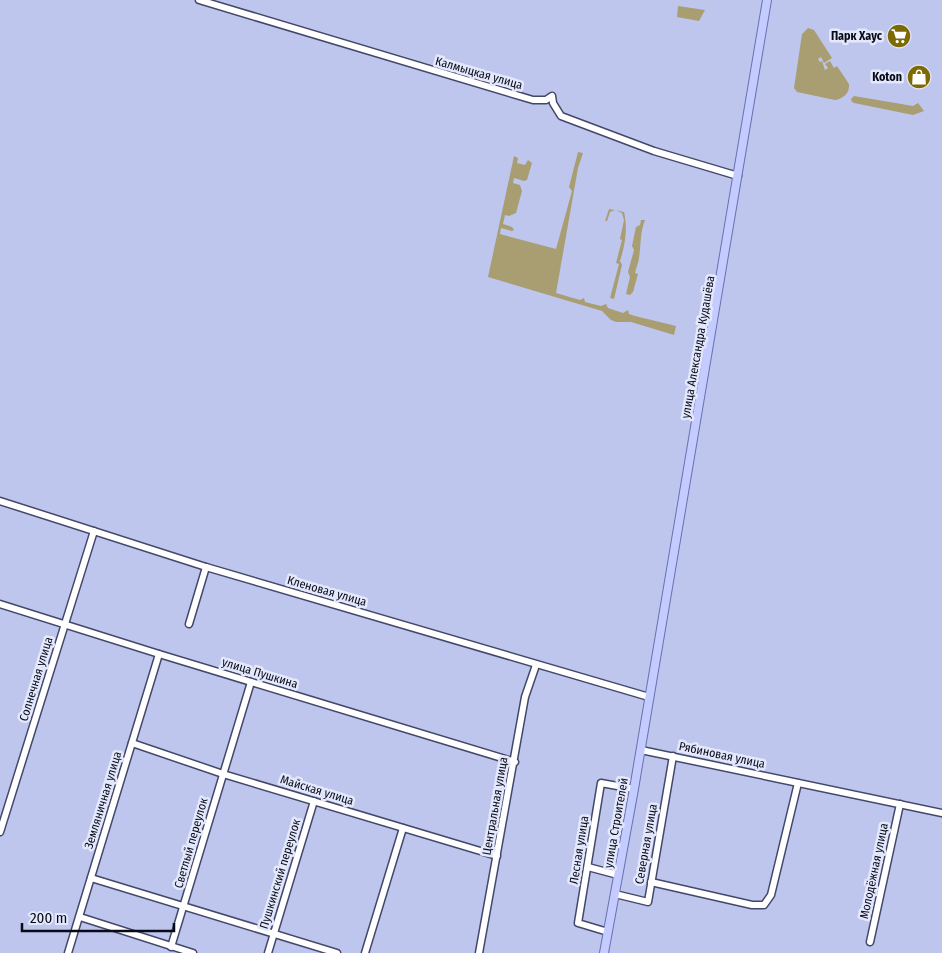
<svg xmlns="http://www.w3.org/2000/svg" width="942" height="953" font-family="'Fira Sans Condensed',sans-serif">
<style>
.green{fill:#a89e72}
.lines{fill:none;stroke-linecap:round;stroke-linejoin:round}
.minor-casing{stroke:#43486a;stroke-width:9}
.major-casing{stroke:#6871ae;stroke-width:10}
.minor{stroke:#fff;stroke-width:6}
.major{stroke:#c3cbff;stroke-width:8}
.labels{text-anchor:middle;stroke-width:5;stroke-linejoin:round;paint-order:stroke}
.poi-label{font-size:12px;font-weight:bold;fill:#080a17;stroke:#e4e8fd;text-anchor:end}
.street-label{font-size:12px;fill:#080a17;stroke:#e4e8fd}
</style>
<rect width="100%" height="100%" fill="#bec6ee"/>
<g class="green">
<path d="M678,6l27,4 -6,11 -22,-4z"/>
<path d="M808,28l6,2 18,28 -8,5 -3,-6 -3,2 2,3 2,-1 3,9 3,-2 -3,-4 5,-3 4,7 3,-2 12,18c1,9 -6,15 -14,16l-38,-8 -3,-4 8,-54z"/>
<path d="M854,96l59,10 5,-3 6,8 -11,4 -59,-12 -2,-1 -1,-3z"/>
<path d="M578,152l5,1 -5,15 -22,125 24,7 4,-2 1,4 16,4 5,-2 2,4 15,5 5,-3 1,4 6,2 41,10 -2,9 -43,-13h-15l-5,-2 -9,-9 -114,-34 26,-121 4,2 -1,5 8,2 3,-5 4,3 -5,17 -3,1 -10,-3 -1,5 7,2 2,6 -6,22 -7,3 -4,-1 -2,9 9,3 2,3 -2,1 -11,-3 -1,6 56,15 16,-58 -3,-4z"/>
<path d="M609,209l15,3c4,17 1,33 -4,49l2,4 -8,34 -4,-1 9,-34 -3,-1 6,-23 -2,-1 4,-19 -2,-7 -7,-3 -5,2 -3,9h-2z"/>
<path d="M641,220h4c-5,13 -4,25 -6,38 -1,6 -3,10 -4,15l3,1 -5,18 -3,3 -4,-1 4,-17 -2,-5 6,-22 -2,-4 4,-19 4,-2z"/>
</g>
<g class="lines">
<g class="minor-casing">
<g id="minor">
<path d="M199,0l334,100h13l6,-4 1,7 8,13 93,35 84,25"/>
<path d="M0,501l206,66 443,130"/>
<path d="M0,604l159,50 356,108"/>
<path d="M189,624l17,-57"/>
<path d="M132,743l91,31 274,82"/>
<path d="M641,750l301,63"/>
<path d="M0,832l94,-301"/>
<path d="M588,867l30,8"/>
<path d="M91,878l246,75"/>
<path d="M651,882l101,23h12l7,-10 27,-112"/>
<path d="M615,894l33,8 25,-146"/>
<path d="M80,917l113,36"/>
<path d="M608,932l-30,-9 23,-140 33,6"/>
<path d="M870,942l30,-138"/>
<path d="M171,947l80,-265"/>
<path d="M68,953l91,-299"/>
<path d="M268,953l46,-152"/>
<path d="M365,953l38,-125"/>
<path d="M479,953l46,-256 11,-32"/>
</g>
</g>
<g class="major-casing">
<path id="major" d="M604,953l30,-164 133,-789"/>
</g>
<use href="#minor" class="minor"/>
<use href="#major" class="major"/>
</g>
<defs>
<g id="supermarket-disc" transform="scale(1.25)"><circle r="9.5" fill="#7d6a02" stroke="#e4e8fd"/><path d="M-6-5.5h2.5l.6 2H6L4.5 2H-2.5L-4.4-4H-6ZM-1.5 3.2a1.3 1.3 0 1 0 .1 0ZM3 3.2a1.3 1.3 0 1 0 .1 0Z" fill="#fff"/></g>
<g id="shop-disc" transform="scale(1.25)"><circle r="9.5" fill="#7d6a02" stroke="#e4e8fd"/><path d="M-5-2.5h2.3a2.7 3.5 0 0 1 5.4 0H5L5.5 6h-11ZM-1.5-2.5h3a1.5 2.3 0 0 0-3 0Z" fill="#fff"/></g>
</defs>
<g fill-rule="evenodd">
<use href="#supermarket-disc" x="899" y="36"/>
<use href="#shop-disc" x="919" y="77"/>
</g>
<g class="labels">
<g class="poi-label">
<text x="882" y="40">Парк Хаус</text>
<text x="902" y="81">Koton</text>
</g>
<g class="street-label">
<text transform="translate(479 73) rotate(16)" y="4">Калмыцкая улица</text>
<text transform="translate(698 347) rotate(-80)" y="4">улица Александра Кудашёва</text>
<text transform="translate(327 591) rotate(16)" y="4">Кленовая улица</text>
<text transform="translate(260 673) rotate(17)" y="4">улица Пушкина</text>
<text transform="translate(36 679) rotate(-73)" y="4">Солнечная улица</text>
<text transform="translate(722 755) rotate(12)" y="4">Рябиновая улица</text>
<text transform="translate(317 790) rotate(17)" y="4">Майская улица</text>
<text transform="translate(103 800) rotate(-73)" y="4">Земляничная улица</text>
<text transform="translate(495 806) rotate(-80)" y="4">Центральная улица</text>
<text transform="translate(616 823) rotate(-80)" y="4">улица Строителей</text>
<text transform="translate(191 843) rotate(-74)" y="4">Светлый переулок</text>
<text transform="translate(646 844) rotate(-80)" y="4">Северная улица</text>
<text transform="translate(579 850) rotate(-81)" y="4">Лесная улица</text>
<text transform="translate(874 871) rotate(-78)" y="4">Молодёжная улица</text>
<text transform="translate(280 874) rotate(-73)" y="4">Пушкинский переулок</text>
</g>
</g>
<path d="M22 923v8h152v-8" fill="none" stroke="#080a17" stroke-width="2.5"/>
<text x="30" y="923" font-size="15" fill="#080a17" stroke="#e4e8fd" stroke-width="4" paint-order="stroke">200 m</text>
</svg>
